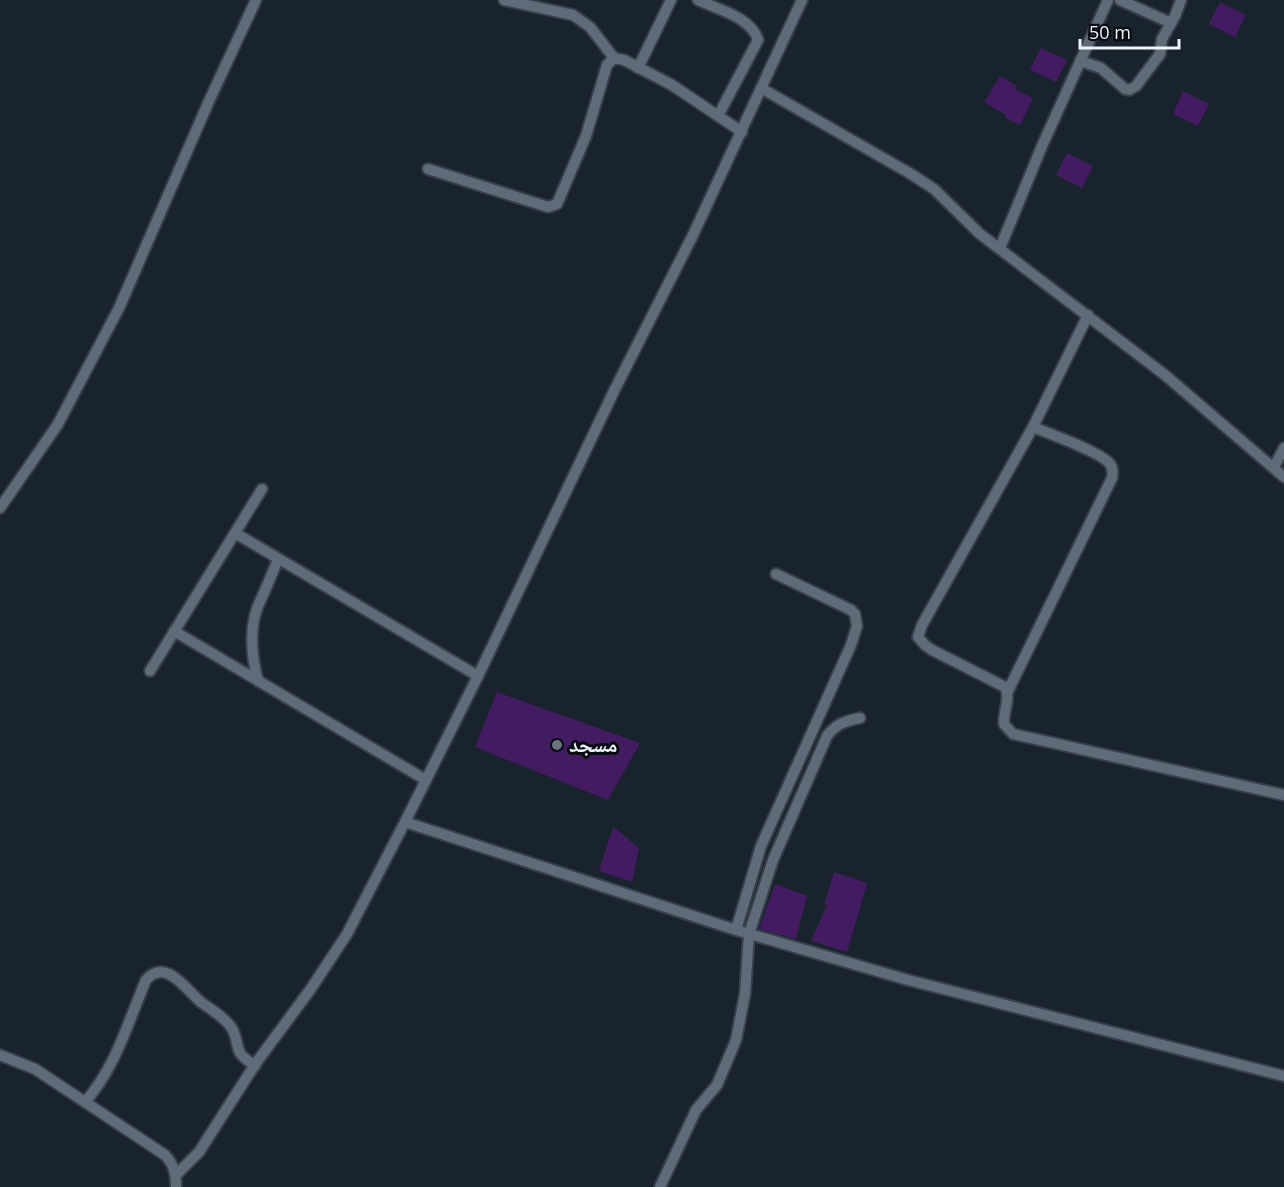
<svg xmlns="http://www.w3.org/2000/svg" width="1284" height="1187" font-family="'Open Sans','Noto Naskh Arabic',sans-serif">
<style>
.building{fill:#431b61}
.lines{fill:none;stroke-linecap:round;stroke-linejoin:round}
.street-casing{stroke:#373f48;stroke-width:14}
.street{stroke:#606b79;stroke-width:10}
.worship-dot{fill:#6b7280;stroke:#080c11;stroke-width:2}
.labels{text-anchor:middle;stroke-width:6;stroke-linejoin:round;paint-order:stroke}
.poi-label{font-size:21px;font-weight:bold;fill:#ecf3fb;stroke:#080c11;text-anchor:start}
</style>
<rect width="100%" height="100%" fill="#19232e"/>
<g class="building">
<path d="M1220,2l26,13 -11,22 -26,-13z"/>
<path d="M1041,48l26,12 -11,22 -26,-12z"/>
<path d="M1000,76l17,10 -2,3 18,9 -13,27 -15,-7 1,-3 -22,-13z"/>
<path d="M1183,91l26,13 -11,22 -25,-12z"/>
<path d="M1067,153l26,13 -11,22 -26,-13z"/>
<path d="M497,692l143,51 -32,57 -133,-53z"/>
<path d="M613,827l26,21 -7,34 -33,-11z"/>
<path d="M834,872l33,11 -20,69 -36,-11 16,-36h-3z"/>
<path d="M775,884l32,12 -11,43 -37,-10z"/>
</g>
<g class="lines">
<g class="street-casing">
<g id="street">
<path d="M504,0l69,15 17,12 24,31"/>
<path d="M698,0c21,10 53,17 60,40l-40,76"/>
<path d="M1120,0l51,23"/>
<path d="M1080,61l21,7 24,21 4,1 7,-4 24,-32 2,-15 13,-23 6,-16"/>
<path d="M638,68l33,-68"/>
<path d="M761,88l150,86 23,15 46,45 185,141 119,102"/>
<path d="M428,169l120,38 9,-3 29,-68 21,-71 7,-7 10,2 48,25 70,47"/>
<path d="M1000,248l42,-102 66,-146"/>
<path d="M1088,315l-55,112 -111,198 -4,12 7,8 7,5 73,37c6,12 -2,24 -1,37l9,10 271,61"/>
<path d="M1274,467l10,-19"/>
<path d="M0,508l58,-84 61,-116 90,-207 47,-101"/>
<path d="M235,533l243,143"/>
<path d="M174,631l252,149"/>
<path d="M150,671l112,-182"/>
<path d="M258,681c-6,-23 -9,-52 0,-75 7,-16 14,-31 20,-47"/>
<path d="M1008,691l104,-213c1,-5 1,-10 -2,-14 -7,-11 -62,-31 -77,-37"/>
<path d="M405,822l331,108 172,50 376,96"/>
<path d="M736,930l25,-84 90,-201 6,-19 -2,-12 -4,-4 -75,-36"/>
<path d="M0,1055l35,14 130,86c9,10 11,18 11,32"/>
<path d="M85,1102c31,-35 43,-80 61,-122 20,-23 40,10 56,23 10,7 22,14 29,24 6,8 5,18 9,26 3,5 10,9 15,13"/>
<path d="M176,1175l23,-23 57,-89 54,-73 37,-56 58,-112 73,-146 137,-287 78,-154 109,-235"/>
<path d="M660,1187l36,-77 21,-25 19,-45 9,-46 4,-60 24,-74 54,-124c9,-12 18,-15 33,-18"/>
</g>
</g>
<use href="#street" class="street"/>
</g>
<circle class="worship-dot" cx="557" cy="745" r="6"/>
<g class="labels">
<g class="poi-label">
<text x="569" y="752">مسجد</text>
</g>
</g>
<path d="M1080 39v9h99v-9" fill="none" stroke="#ecf3fb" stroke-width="3"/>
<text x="1089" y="39" font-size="18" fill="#ecf3fb" stroke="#080c11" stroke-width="4.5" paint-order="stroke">50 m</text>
</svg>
